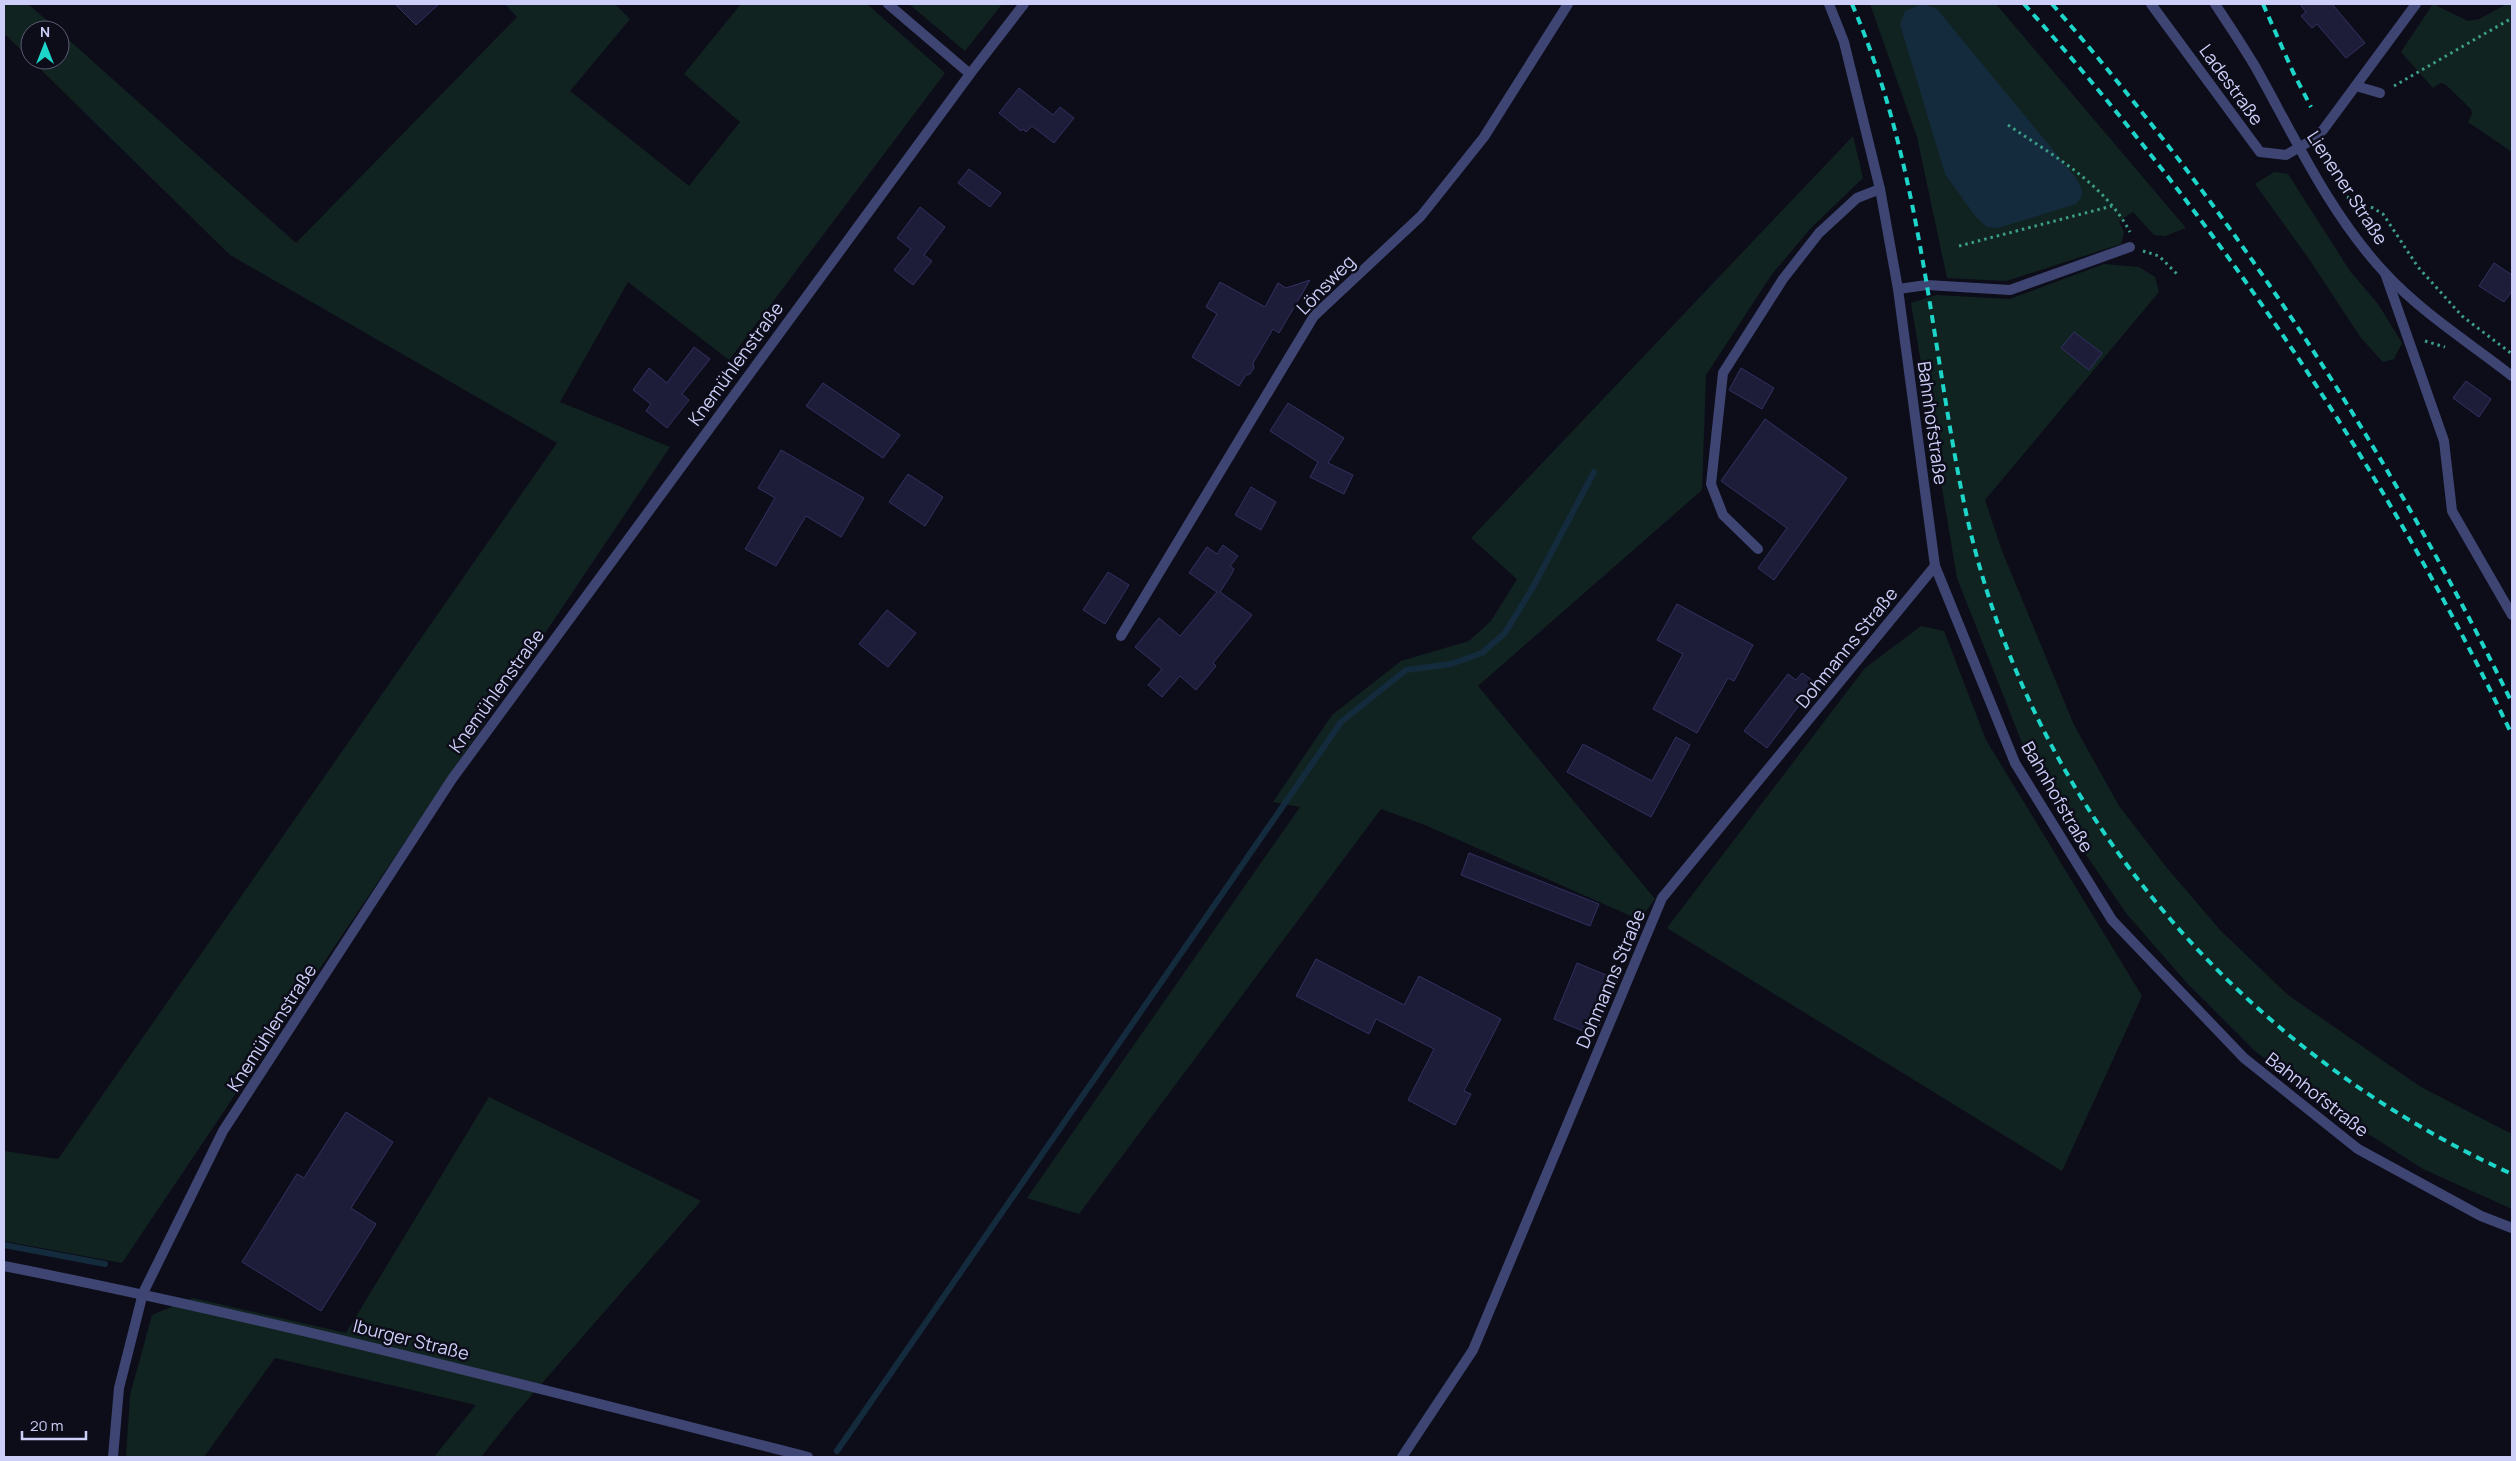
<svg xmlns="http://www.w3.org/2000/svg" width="2516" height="1461" font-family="Manrope,sans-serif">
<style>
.green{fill:#112320}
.water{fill:#132b3d}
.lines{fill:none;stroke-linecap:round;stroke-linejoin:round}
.stream{stroke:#132b3d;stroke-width:6}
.building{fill:#1d1c39;stroke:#323162}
.path{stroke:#3c9e88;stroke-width:3;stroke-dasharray:2.5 4;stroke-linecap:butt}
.service{stroke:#3e4573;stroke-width:10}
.minor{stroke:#3e4573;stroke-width:10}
.tertiary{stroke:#3e4573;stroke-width:10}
.rail{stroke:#1dd5c9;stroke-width:4;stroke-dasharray:8 6;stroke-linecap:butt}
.labels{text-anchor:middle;stroke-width:5;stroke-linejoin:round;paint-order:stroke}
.street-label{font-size:18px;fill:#cdcff8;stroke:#0d0d1a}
</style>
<rect width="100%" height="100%" fill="#0d0d1a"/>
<g class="green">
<path d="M4,4h24l30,26h-28v29l-23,-23h-3z"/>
<path d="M505,4h110l15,15 -60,72 119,95 51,-64 -56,-48 57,-70h126l78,69 -216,287 -101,-78 -68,120 110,45 -548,816 -118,-22v-90l54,8 499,-716 -327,-188 -199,-195h29v-28l236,211 221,-226z"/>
<path d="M909,4h93l-37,47z"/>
<path d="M1870,4h126l190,224 -21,8 -11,-1 -21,-23 -14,9 5,11 -3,12 -115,37 -59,-3 -30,-141z"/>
<path d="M2433,4l35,17 11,-2 28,-15h5v148l-44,-30 4,-8 -1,-5 -26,-25 -5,-1 -7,5 -32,-36z"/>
<path d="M1853,136l10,42 -52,50 -39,46 -66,101 -4,115 -224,196 177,213 -15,21 -215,-95 -44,-16 -302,405 -52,-16 273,-391 -27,-5 59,-87 69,-54 68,-20 22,-20 26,-42 -46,-41z"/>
<path d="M2274,172l14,2 62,97 28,33 24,39 -8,16 -11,3 -22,-24 -52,-79 -54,-75z"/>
<path d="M2104,264l35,3 16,10 4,15 -174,208 17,51 72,174 45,81 48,62 54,63 67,64 133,92 91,47v75l-89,-40 -89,-57 -79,-61 -69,-69 -60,-69 -53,-77 -47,-83 -69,-175 -46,-275 25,-8 74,4z"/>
<path d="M1921,626l23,5 42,109 156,256 -80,175 -395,-243 198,-260z"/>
<path d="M489,1097l212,104 -185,212 -35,44h-47l42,-52 -201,-47 -71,99h-78l4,-62 22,-80 41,-17 153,35z"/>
</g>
<path class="water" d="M1922,4l15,5 139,169 6,12 -1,8 -5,6 -78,24 -11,-1 -11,-10 -31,-43 -45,-150 5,-13z"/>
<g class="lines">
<g class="stream">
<path d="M4,1245l101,19"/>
<path d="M837,1451l504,-729 65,-52 45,-6 31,-11 23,-20 28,-46 61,-115"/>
</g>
</g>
<g class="building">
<path d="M395,4h44l-23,21z"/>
<path d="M2300,4h32l33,39 -19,15 -29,-34 -5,4 -11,-12 5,-4z"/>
<path d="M1019,88l34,27 7,-8 14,11 -20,25 -22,-17 -6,6 -3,-3 -2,2 -22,-18z"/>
<path d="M969,169l32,24 -11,14 -32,-24z"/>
<path d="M920,207l25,20 -21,28 8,6 -19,24 -19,-15 17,-21 -14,-11z"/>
<path d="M2494,263l18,12v16l-8,11 -25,-16z"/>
<path d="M1310,280l-31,53 -6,-4 -20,34 1,5 -4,6 -4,1 -7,11 -47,-29 25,-43 -11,-7 14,-25 45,25 13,-24 8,5z"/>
<path d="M2074,332l28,21 -13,17 -28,-22z"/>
<path d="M694,347l16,12 -28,35 7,6 -22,28 -21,-17 5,-7 -18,-14 16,-22 18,15z"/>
<path d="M1741,368l33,20 -12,21 -33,-19z"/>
<path d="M2466,381l25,18 -12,18 -26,-19z"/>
<path d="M823,383l77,52 -17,23 -77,-52z"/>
<path d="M1288,403l56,35 -16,25 25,12 -9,19 -34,-17 8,-15 -48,-31z"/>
<path d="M1765,419l82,59 -73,102 -16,-12 29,-40 -66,-47z"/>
<path d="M781,450l83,48 -23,39 -35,-21 -30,50 -31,-17 30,-51 -17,-10z"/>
<path d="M908,474l35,23 -18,29 -36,-24z"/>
<path d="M1251,487l25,15 -15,28 -26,-15z"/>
<path d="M1223,545l15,11 -8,10 4,3 -3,6 -11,17 32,23 -39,48 3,3 -20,24 -16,-14 -18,21 -14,-12 14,-16 -27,-22 24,-29 21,18 37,-44 -28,-19 18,-26 10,7z"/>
<path d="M1108,572l21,13 -24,39 -22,-14z"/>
<path d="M1677,604l76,41 -19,36 -6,-3 -31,55 -44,-24 30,-55 -26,-14z"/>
<path d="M887,610l29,23 -28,34 -29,-23z"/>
<path d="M1802,673l14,10 -49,65 -23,-17 44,-57 8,6z"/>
<path d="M1676,737l14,8 -39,72 -84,-45 16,-28 69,37z"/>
<path d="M1469,853l130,51 -9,22 -129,-51z"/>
<path d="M1316,959l88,46 15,-29 82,43 -37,72 7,3 -16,31 -47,-25 26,-51 -58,-30 -7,15 -73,-38z"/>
<path d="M1577,963l41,17 -23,56 -41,-17z"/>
<path d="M346,1112l47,30 -42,66 25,16 -55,87 -79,-49 55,-88 7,4z"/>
</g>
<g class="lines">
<g class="path">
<path d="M2394,86l118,-68"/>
<path d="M2008,125c44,30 96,58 122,107"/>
<path d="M2347,197l26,11 10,6 35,53 44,49 50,38"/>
<path d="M1959,246l153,-40"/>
<path d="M2143,251l16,5 20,20"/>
<path d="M2425,341l20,6"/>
</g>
<g class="service">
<path d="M2151,4l109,148 26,3 26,-15 11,-10 93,-126"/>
<path d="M2356,86l24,7"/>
<path d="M2385,273l59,168 8,70 60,104"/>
<path d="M1898,289l29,-4 83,5 120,-43"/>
</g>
<g class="minor">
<path d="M888,4l82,70"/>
<path d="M1829,4l15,38 36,147 18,100 37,277 80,197 97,157 132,138 114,91 123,67 31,12"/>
<path d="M1758,549l-35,-34 -12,-31 12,-111 60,-94 36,-46 38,-35 23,-9"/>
<path d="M1121,636l193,-320 107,-100 63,-79 84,-133"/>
<path d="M4,1266c270,53 537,123 804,191"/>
<path d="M113,1457l6,-69 24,-95 80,-162 229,-352 518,-705 54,-70"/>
<path d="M1402,1457l71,-107 189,-452 273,-332"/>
</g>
<path class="tertiary" d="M2215,4c14,21 28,42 41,64 39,70 74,146 129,205 37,40 85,70 127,103"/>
<g class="rail">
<path d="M1852,4c69,159 78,336 113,504 64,299 272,541 547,666"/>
<path d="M2024,4c196,219 362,466 488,731"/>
<path d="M2052,4c184,211 337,447 460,699"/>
<path d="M2263,4l30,68 18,35"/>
</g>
</g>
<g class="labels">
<g class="street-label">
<text transform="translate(2231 85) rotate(54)" y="6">Ladestraße</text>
<text transform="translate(2347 188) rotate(57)" y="6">Lienener Straße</text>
<text transform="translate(1326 285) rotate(-46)" y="6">Lönsweg</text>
<text transform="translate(736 364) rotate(-54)" y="6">Knemühlenstraße</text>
<text transform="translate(1932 423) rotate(82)" y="6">Bahnhofstraße</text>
<text transform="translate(1847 648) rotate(-51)" y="6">Dohmanns Straße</text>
<text transform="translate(497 691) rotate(-54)" y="6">Knemühlenstraße</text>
<text transform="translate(2057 797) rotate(60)" y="6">Bahnhofstraße</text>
<text transform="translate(1611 979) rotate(-67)" y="6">Dohmanns Straße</text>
<text transform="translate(272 1028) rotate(-57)" y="6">Knemühlenstraße</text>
<text transform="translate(2317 1095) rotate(38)" y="6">Bahnhofstraße</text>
<text transform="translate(411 1340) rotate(14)" y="6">Iburger Straße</text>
</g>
</g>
<rect width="2516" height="1461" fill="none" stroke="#cdcff8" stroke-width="10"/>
<g transform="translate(45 45)"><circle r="24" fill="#0d0d1a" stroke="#5a5b73"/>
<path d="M0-4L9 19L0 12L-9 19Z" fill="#1dd5c9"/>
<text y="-8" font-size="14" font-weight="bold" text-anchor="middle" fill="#cdcff8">N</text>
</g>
<path d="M22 1431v8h64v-8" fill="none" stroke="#cdcff8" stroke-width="2.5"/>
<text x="30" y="1431" font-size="15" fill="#cdcff8" stroke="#0d0d1a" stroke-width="4" paint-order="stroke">20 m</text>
</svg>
